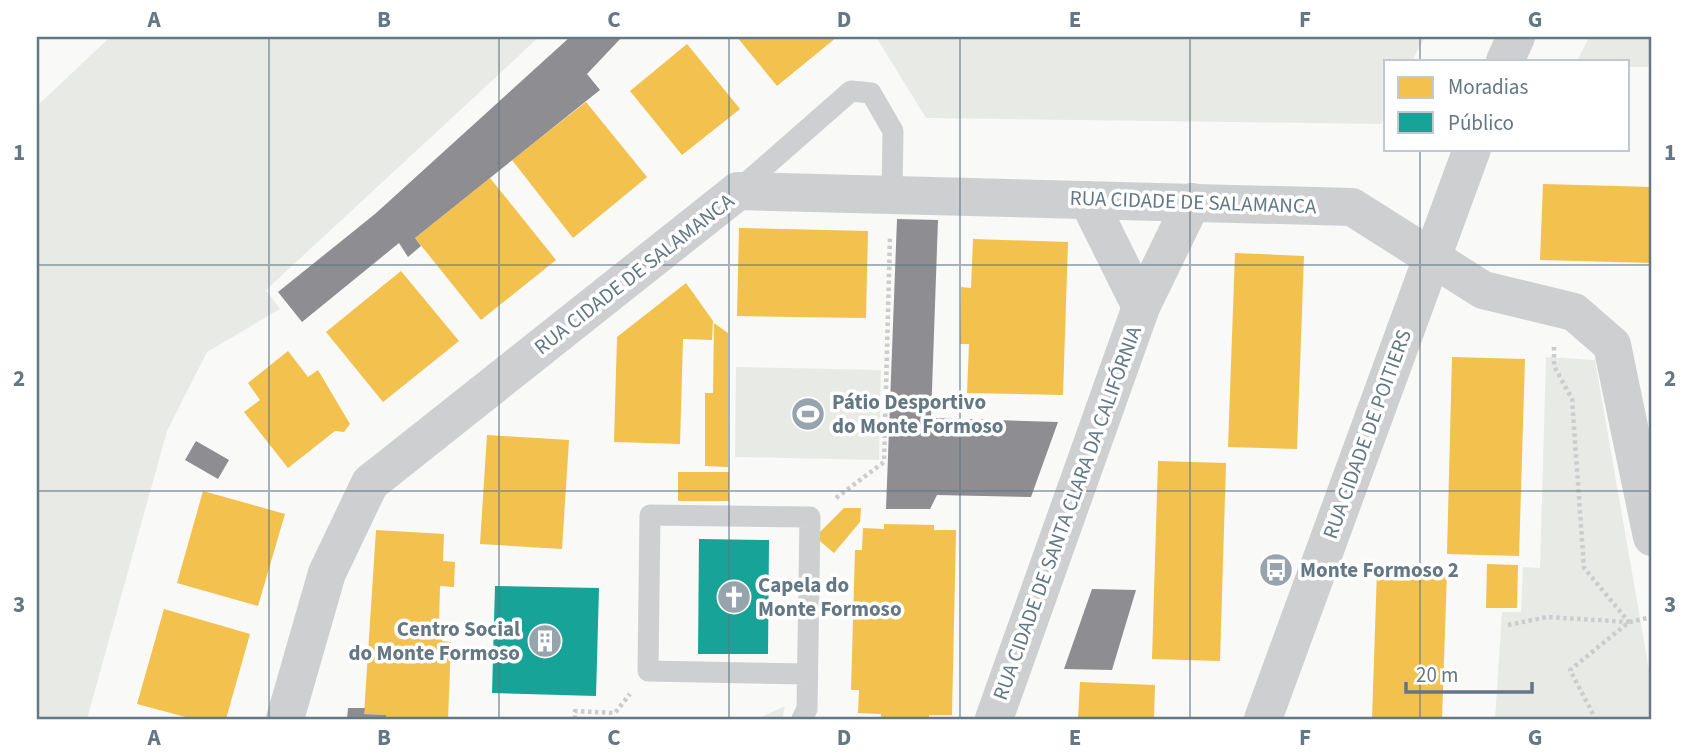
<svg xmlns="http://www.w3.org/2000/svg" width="1689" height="756" font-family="'Source Sans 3',sans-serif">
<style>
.green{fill:#e8ebe5}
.homes{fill:#f2c14e}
.public{fill:#17a398}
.industry{fill:#8d8d92}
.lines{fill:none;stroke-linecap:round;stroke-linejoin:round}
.path{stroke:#cbcccd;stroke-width:4.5;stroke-dasharray:3.5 3.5;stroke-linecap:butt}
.service{stroke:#cecfd0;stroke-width:21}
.minor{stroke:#cecfd0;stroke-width:38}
.tertiary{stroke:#cecfd0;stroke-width:38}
.grid{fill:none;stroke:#637784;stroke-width:2;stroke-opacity:0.55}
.labels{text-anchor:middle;stroke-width:7;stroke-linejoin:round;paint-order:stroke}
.street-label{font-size:21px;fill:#637784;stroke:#fff}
.poi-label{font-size:21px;font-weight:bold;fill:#637784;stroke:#fff;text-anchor:start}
.neatline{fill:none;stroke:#637784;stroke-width:2.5}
.grid-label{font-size:23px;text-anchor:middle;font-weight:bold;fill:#637784}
</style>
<rect width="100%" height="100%" fill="#f9f9f8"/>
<g class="green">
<path d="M110,37h429l-273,253 14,19 -73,43 -40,79 -80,288h-50v-613z"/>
<path d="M876,37h549l-13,24h-26v52l-5,11 -455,-6z"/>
<path d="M1589,37h63v30h-24v-6h-51z"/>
<path d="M1546,357l49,3 57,327v32h-157l7,-107h19l2,-45 17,1z"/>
<path d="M736,367l145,3 -2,90 -144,-3z"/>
<path d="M785,706l-3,13h-25z"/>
</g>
<g class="homes">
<path d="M737,37h100l-60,49z"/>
<path d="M687,44l53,65 -58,46 -52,-64z"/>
<path d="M586,102l61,75 -74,61 -61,-78z"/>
<path d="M490,178l66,82 -75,60 -66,-82z"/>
<path d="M1543,184l109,3v76l-112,-3z"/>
<path d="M739,228l129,3 -2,87 -129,-2z"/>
<path d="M973,239l95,3 -5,153 -96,-2 2,-49h-9l1,-57 10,1z"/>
<path d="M1235,253l69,3 -7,193 -69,-2z"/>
<path d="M401,271l58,70 -76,61 -57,-70z"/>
<path d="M686,283l27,38 -1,19 -29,-1 -3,105 -66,-2 3,-105z"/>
<path d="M714,323l14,10v134l-23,-1v-73h8z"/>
<path d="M288,351l20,26 10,-7 32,54 -6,8 -9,-1 -47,37 -44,-56 16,-12 -12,-17z"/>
<path d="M1452,357l73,2 -6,197 -72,-2z"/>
<path d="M487,435l82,5 -7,109 -82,-5z"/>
<path d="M1158,461l68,2 -6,198 -68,-2z"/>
<rect x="678" y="472" width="51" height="29"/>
<path d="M203,491l82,23 -27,92 -81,-23z"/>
<path d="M844,508h17l-1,14 -26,31 -19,-16z"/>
<path d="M884,524l50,1v5h22l-4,185h-23v4h-13l-35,-1v-4l-23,-1 1,-23h-8l4,-140h7l1,-22 21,1z"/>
<path d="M376,530l68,4 -1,27 12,1 -1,25 -14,-1 -1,39h4l-1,16 9,1 -3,77h-62v-4l-22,-1z"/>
<path d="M1487,564l31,1 -1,43h-31z"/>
<path d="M1377,570l70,2 -5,147h-70z"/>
<path d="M164,609l86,25 -24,85h-33l-56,-15z"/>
<path d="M1080,682l75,3 -1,34h-76z"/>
</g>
<g class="public">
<path d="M699,539l70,1 -1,114h-70z"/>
<path d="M495,586l104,2 -3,108 -104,-3z"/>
</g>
<g class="industry">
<path d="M570,37h52l-35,37 13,16 -185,148 6,8 -13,11 -9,-14 -97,79 -24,-30 97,-78z"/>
<path d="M897,219l41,1 -7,198 127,4 -27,75 -94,-2 -7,14h-44z"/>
<path d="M196,441l33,19 -11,19 -33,-19z"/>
<path d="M1092,589l44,1 -24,80 -48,-1z"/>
<path d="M348,708h17l-1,6 22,1v4h-39z"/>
</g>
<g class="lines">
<g class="path">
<path d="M1554,347v19l18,33 12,169 45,54"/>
<path d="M836,498l48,-36 6,-225"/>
<path d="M1508,625l39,-8 82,5"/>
<path d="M1593,714l-23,-44 59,-48 23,-5"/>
<path d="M575,719v-8l40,2 15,-19"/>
</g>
<g class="service">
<path d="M738,190l113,-99 20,2 22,38 -1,64"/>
<path d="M802,719l5,-10 3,-192 -160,-2 -2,156 159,3"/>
</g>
<g class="minor">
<path d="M1088,200l53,107"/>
<path d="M285,719l42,-146 43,-90 368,-292 614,16 131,83 91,22 38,33 40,192"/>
<path d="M994,719l147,-412 51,-105"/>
</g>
<g class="tertiary">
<path d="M1505,61l11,-24"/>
<path d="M1263,719l209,-570"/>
</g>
</g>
<path class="grid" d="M269,37v682M499,37v682M729,37v682M960,37v682M1190,37v682M1420,37v24M1420,149v570M37,265h1615M37,491h1615"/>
<defs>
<g id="stadium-disc" transform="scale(1.75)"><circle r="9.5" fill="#98a4ad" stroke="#fff"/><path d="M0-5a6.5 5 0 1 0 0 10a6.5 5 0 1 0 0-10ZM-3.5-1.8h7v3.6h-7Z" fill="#fff"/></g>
<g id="bus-disc" transform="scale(1.75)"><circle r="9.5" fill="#98a4ad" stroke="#fff"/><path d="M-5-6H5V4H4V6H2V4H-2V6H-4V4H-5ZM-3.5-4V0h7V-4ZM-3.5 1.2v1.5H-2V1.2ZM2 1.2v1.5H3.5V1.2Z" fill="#fff"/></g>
<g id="church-disc" transform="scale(1.75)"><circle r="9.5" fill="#98a4ad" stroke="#fff"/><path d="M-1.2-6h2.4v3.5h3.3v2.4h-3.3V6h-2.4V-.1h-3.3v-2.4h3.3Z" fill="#fff"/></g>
<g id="building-disc" transform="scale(1.75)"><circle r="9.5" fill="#98a4ad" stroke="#fff"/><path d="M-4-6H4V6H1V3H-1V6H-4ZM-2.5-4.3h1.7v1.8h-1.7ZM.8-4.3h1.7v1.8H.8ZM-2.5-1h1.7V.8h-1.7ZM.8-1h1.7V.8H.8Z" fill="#fff"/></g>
</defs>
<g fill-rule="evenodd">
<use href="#stadium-disc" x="808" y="414"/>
<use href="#bus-disc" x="1276" y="570"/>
<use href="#church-disc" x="734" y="597"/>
<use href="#building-disc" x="545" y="641"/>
</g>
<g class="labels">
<g class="street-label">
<text transform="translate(1193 202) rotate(2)" y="7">RUA CIDADE DE SALAMANCA</text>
<text transform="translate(634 274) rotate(-38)" y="7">RUA CIDADE DE SALAMANCA</text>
<text transform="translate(1367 434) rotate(-70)" y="7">RUA CIDADE DE POITIERS</text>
<text transform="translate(1067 513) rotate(-70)" y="7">RUA CIDADE DE SANTA CLARA DA CALIFÓRNIA</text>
</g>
<g class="poi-label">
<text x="832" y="409">Pátio Desportivo<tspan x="832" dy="24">do Monte Formoso</tspan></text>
<text x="1300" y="577">Monte Formoso 2</text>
<text x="758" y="592">Capela do<tspan x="758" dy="24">Monte Formoso</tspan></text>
<text x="520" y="636" text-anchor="end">Centro Social<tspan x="520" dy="24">do Monte Formoso</tspan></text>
</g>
</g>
<rect width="1689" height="756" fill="none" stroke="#ffffff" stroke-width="77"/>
<rect x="1384" y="60" width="245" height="91" fill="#ffffff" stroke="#c1c9ce" stroke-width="2"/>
<rect x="1398" y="77" width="35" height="21" fill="#f2c14e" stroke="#c1c9ce" stroke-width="2"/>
<text x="1448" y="94" font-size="21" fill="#637784">Moradias</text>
<rect x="1398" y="112" width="35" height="21" fill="#17a398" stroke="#c1c9ce" stroke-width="2"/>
<text x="1448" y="130" font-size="21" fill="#637784">Público</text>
<path d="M1406 682v10h126v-10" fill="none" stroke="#637784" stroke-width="3.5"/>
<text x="1416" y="682" font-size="21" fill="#637784" stroke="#ffffff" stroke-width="5" paint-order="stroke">20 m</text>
<rect x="38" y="38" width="1612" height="680" class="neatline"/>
<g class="grid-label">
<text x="154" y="27">A</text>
<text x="384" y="27">B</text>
<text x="614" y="27">C</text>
<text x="844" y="27">D</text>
<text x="1075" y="27">E</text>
<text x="1305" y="27">F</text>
<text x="1535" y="27">G</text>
<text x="19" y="160">1</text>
<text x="1670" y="160">1</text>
<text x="19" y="386">2</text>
<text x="1670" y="386">2</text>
<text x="19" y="612">3</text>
<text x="1670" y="612">3</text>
<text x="154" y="745">A</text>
<text x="384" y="745">B</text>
<text x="614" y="745">C</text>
<text x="844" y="745">D</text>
<text x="1075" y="745">E</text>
<text x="1305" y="745">F</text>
<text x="1535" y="745">G</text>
</g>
</svg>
